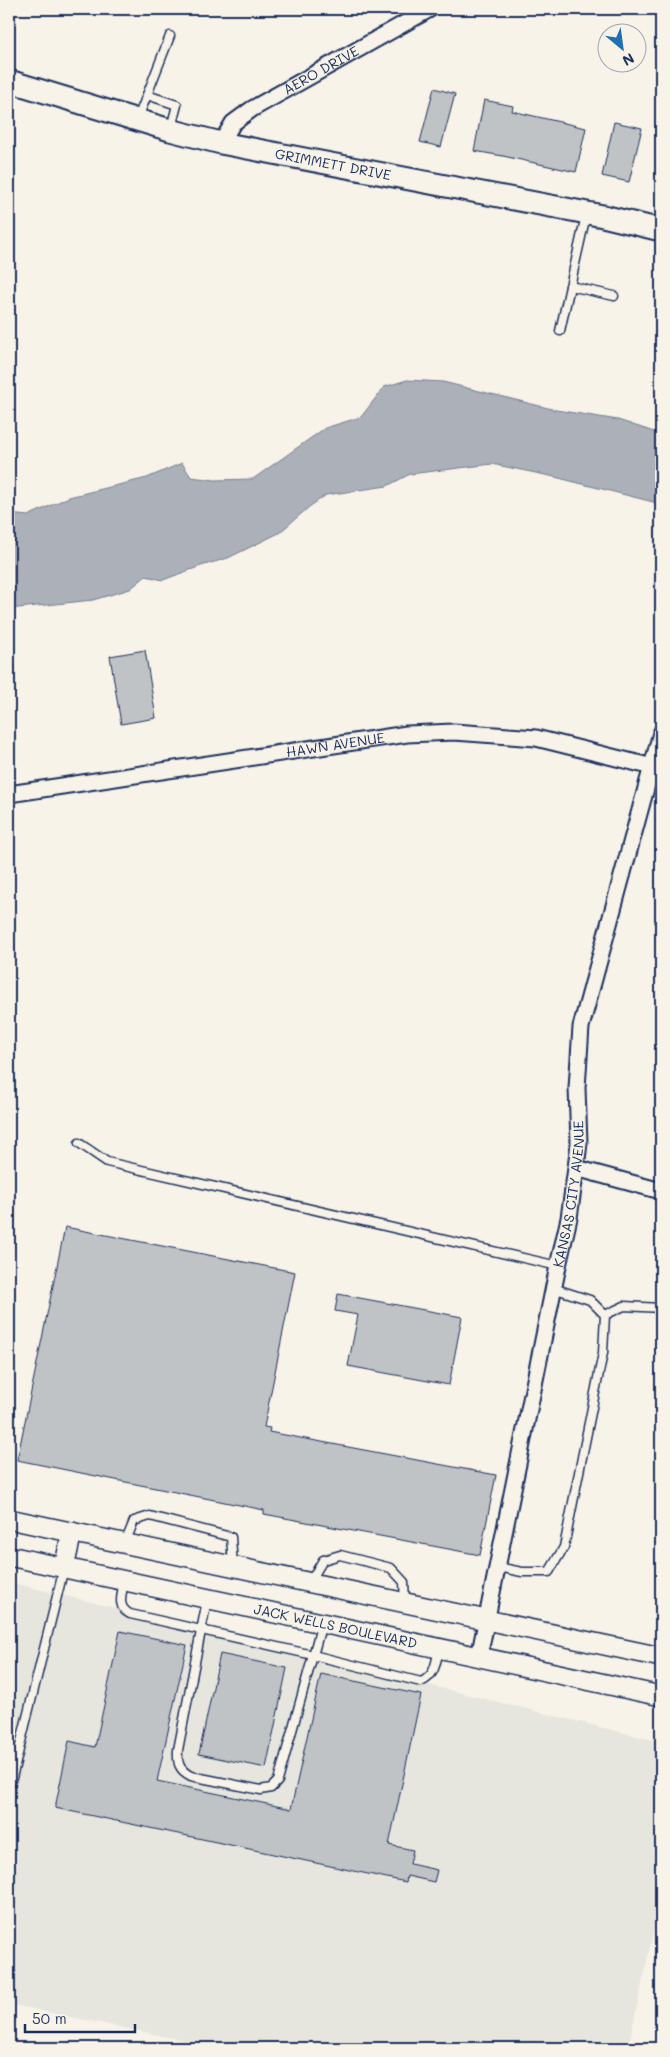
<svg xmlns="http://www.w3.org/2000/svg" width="670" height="2057" font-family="Mali,sans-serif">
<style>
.built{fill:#e6e5de}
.water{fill:#acb0b9;stroke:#727c95}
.building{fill:#c0c3c5;stroke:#1b2f5e}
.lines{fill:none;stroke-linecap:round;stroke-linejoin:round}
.service-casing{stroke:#1b2f5e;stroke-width:11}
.minor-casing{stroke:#1b2f5e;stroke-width:19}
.tertiary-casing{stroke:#1b2f5e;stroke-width:22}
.secondary-casing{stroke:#1b2f5e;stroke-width:25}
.service{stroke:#f7f3e8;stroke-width:8}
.minor{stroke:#f7f3e8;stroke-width:15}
.tertiary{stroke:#f7f3e8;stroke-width:19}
.secondary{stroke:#f7f3e8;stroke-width:21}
.labels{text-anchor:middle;stroke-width:4;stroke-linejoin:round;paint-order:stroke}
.street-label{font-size:14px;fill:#1b2f5e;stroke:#f7f3e8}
</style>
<rect width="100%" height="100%" fill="#f7f3e8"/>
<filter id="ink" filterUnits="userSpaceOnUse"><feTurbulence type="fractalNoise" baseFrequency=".02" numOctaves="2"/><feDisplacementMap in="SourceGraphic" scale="10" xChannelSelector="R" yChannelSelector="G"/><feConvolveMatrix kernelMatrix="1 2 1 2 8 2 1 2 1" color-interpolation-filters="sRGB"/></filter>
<g filter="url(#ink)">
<path class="built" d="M9,1582l652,160v154l-33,152h-408l-211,-44z"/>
<path class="water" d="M407,380l36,2 113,28 62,10 42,14 1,1v69l-106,-27 -63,-13 -82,10 -23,12 -61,9 -17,12 -30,26 -51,25 -27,8 -38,14 -17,-4 -16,13 -37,11 -84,9v-95l19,2 41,-19 78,-19 35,-15 9,14 24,3 38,-1 72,-51 36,-11 23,-30z"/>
<g class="building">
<path d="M434,88l21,6 -14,53 -21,-5z"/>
<path d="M484,100l29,6 -1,5 74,17 -10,44 -73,-16 -29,-5z"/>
<path d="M614,122l28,6 -13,54 -27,-6z"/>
<path d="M145,650l11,68 -35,6 -11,-68z"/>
<path d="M65,1227l230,45 -31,155 6,1 -1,4 227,43 -16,80 -216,-41v-4l-247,-50z"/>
<path d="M338,1294l124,23 -13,68 -101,-19 10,-51 -23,-4z"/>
<path d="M120,1631l67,14 -30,136 134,28 30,-135 100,21 -32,150 24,5 -3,14 27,6 -3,12 -27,-6 -1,6 -351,-74 14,-67 26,6z"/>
<path d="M220,1654l67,14 -21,100 -67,-14z"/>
</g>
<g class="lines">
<g class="service-casing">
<g id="service">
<path d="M147,95l30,10 -6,23"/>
<path d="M138,118l32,-82"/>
<path d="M570,286l44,10"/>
<path d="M560,331l26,-116"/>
<path d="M79,1143l28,19 451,104"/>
<path d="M605,1315l19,-9 37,2"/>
<path d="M125,1543l9,-22 16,-5 81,21 2,29"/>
<path d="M498,1567l24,5h27l15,-25 39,-194 2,-38 -15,-15 -37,-12"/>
<path d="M124,1582c-2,12 -8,25 6,32l183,41 108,27c14,-6 15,-19 18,-34"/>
<path d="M310,1582l13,-22 17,-5 51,13 13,14 1,20"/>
<path d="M207,1600l-29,150c-1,13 1,20 13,26l70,14 10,-2 7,-7 44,-158"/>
<path d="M11,1782l53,-214"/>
</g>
</g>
<g class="minor-casing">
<g id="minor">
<path id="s1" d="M221,143l12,-20 19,-14 178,-100"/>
<path id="s2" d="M9,794l398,-60 47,-2 82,6 125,31"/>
<path d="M576,1168l85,23"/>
<path id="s3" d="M479,1657l79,-391 11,-48 7,-50 3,-25 -2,-55 4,-61 80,-294"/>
</g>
</g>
<g class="tertiary-casing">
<g id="tertiary">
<path d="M9,1519l652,138"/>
<path id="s4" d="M9,1556l652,140"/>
<path d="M64,1568l8,-36"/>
</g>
</g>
<g class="secondary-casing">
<g id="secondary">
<path id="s5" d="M9,81l161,49 51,13 382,73 58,14"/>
</g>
</g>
<use href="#service" class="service"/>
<use href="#minor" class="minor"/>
<use href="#tertiary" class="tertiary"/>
<use href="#secondary" class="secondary"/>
</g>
</g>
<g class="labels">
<g class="street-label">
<text dy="5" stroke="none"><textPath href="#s1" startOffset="126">AERO DRIVE</textPath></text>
<text dy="5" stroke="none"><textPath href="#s5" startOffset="335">GRIMMETT DRIVE</textPath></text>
<text dy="5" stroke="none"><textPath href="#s2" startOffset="330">HAWN AVENUE</textPath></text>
<text dy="5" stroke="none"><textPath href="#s3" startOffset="472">KANSAS CITY AVENUE</textPath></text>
<text dy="5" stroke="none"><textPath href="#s4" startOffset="334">JACK WELLS BOULEVARD</textPath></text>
</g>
</g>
<rect width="670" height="2057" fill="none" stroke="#f7f3e8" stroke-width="30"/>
<rect x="15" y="15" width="640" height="2027" fill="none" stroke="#1b2f5e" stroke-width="2" filter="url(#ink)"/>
<g transform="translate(622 48) rotate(151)"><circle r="24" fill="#f7f3e8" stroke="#9fa5b1"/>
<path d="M0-4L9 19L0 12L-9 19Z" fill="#1f6fb2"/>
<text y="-8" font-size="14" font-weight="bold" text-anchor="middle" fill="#1b2f5e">N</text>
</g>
<path d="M25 2024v8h110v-8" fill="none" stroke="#1b2f5e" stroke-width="2.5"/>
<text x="32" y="2024" font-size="15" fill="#1b2f5e" stroke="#f7f3e8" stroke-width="4" paint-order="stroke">50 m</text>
</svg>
